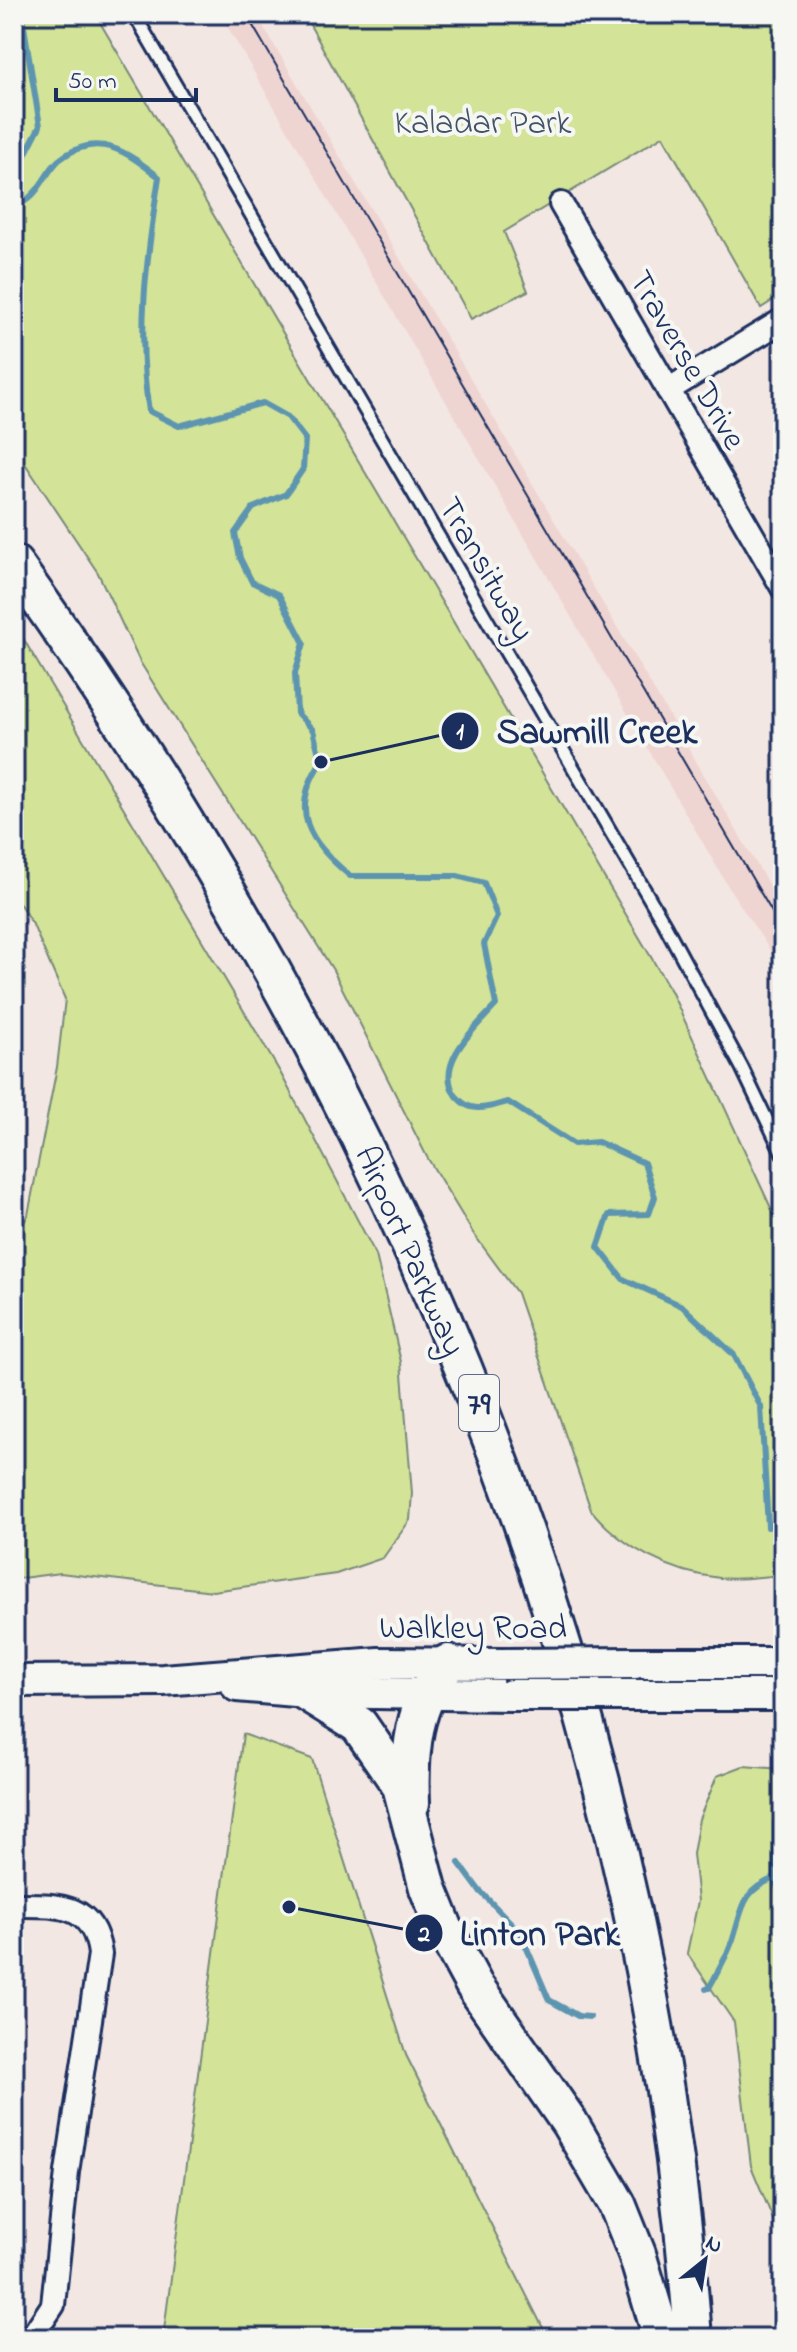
<svg xmlns="http://www.w3.org/2000/svg" width="797" height="2352" font-family="'Indie Flower',sans-serif">
<style>
.built{fill:#efd5d2}
.green{fill:#d3e397;stroke:#77897a;stroke-width:2}
.lines{fill:none;stroke-linecap:round;stroke-linejoin:round}
.stream{stroke:#5d95b0;stroke-width:6}
.service-casing{stroke:#1b2f5e;stroke-width:17}
.minor-casing{stroke:#1b2f5e;stroke-width:28}
.secondary-casing{stroke:#1b2f5e;stroke-width:36}
.trunk-casing{stroke:#1b2f5e;stroke-width:42}
.service{stroke:#f6f6f2;stroke-width:11}
.minor{stroke:#f6f6f2;stroke-width:22}
.secondary{stroke:#f6f6f2;stroke-width:30}
.trunk{stroke:#f6f6f2;stroke-width:36}
.tram{stroke:#1b2f5e;stroke-width:2}
.secondary-bridge-casing{stroke:#1b2f5e;stroke-width:36;stroke-linecap:butt}
.secondary-bridge{stroke:#f6f6f2;stroke-width:30}
.labels{text-anchor:middle;stroke-width:8;stroke-linejoin:round;paint-order:stroke}
.shield{fill:#f6f6f2;stroke:#5d6b8a;stroke-width:2}
.shield-label{font-size:32px;font-weight:bold;fill:#1b2f5e}
.park-label{font-size:34px;fill:#405369;stroke:#f6f6f2}
.street-label{font-size:34px;fill:#1b2f5e;stroke:#f6f6f2}
.leader{fill:none;stroke:#1b2f5e;stroke-width:3}
.callout-dot{fill:#1b2f5e;stroke:#f6f6f2;stroke-width:3}
.mark-label{font-size:24px;text-anchor:middle;font-weight:bold;fill:#fff}
.callout-label{font-size:36px;text-anchor:middle;font-weight:bold;fill:#1b2f5e;stroke:#f6f6f2;stroke-width:8;stroke-linejoin:round;paint-order:stroke}
</style>
<rect width="100%" height="100%" fill="#f3e7e3"/>
<filter id="ink" filterUnits="userSpaceOnUse"><feTurbulence type="fractalNoise" baseFrequency=".0125" numOctaves="2"/><feDisplacementMap in="SourceGraphic" scale="16" xChannelSelector="R" yChannelSelector="G"/><feConvolveMatrix kernelMatrix="1 2 1 2 8 2 1 2 1" color-interpolation-filters="sRGB"/></filter>
<g filter="url(#ink)">
<path class="built" d="M220,14h36l527,895v61l-54,-82z"/>
<g class="green">
<path d="M14,14h81l576,977 112,243v341c-20,1 -43,6 -63,3 -49,-5 -98,-30 -129,-68l-74,-217 -44,-60 -46,-76 -94,-187 -193,-308 -42,-89 -84,-126z"/>
<path d="M304,14h479v280l-22,14 -98,-172 -159,96 24,59 -57,28z"/>
<path d="M14,623l266,449 96,183 25,107 11,131 -2,27 -27,38 -47,16 -123,17 -153,-18 -46,6v-337l14,-27 29,-148 8,-68 -32,-74 -19,-30z"/>
<path d="M243,1734l69,25 94,296 142,283h-385z"/>
<path d="M743,1766l40,3v474l-32,-77 -17,-144 -47,-69 11,-52 -5,-47 6,-35 18,-43z"/>
</g>
<g class="lines">
<g class="stream">
<path d="M14,176l26,-50 -18,-112"/>
<path d="M14,198l8,5c18,-10 23,-30 37,-43 38,-31 68,-8 100,17 -12,78 -23,156 -10,234l30,15 84,-23 25,14 17,22 -2,30 -17,25 -33,14 -18,25 5,25 12,24 27,13 25,48 -9,30 2,40 16,17 8,32c-33,50 -12,79 29,114h107l27,7 13,33 -13,28 12,61c-20,22 -63,59 -40,91 6,7 12,12 21,12 10,1 22,-4 31,-6l66,42 24,-2 46,21 11,34 -6,17 -40,1 -11,32 25,32 59,27 52,49 27,52 7,120"/>
<path d="M775,1823v55l8,29"/>
<path d="M459,1863l20,27 41,42 29,68 29,16 12,1"/>
<path d="M706,1989l3,-1c8,-15 17,-30 23,-46 11,-32 8,-51 43,-64"/>
</g>
<g class="service-casing">
<path id="service" d="M134,14l531,911 77,143 41,86"/>
</g>
<g class="minor-casing">
<g id="minor">
<path d="M561,204l222,384"/>
<path d="M668,390l115,-70"/>
<path d="M14,1905c43,0 79,-3 86,49l-33,218 -14,133 -22,33"/>
</g>
</g>
<g class="secondary-casing">
<g id="secondary">
<path d="M635,1663h148"/>
<path d="M14,1681l149,-1 216,-17 123,1"/>
<path d="M237,1686l69,6 205,3"/>
<path d="M644,1695h139"/>
</g>
</g>
<g class="trunk-casing">
<g id="trunk">
<path d="M14,564c378,529 632,1120 679,1774"/>
<path d="M306,1692l53,33 42,61 27,102 19,47 27,50 95,137 48,82 20,50 25,84"/>
<path d="M411,1803c-2,-51 1,-100 37,-140"/>
</g>
</g>
<use href="#service" class="service"/>
<use href="#minor" class="minor"/>
<use href="#secondary" class="secondary"/>
<use href="#trunk" class="trunk"/>
<path class="tram" d="M246,14l537,917"/>
<g class="secondary-bridge-casing">
<g id="secondary-bridge">
<path d="M502,1664l133,-1"/>
<path d="M511,1695h133"/>
</g>
</g>
<use href="#secondary-bridge" class="secondary-bridge"/>
</g>
</g>
<g class="labels">
<rect class="shield" x="459" y="1375" width="40" height="56" rx="6"/>
<g class="shield-label">
<text x="479" y="1414">79</text>
</g>
<g class="park-label">
<text x="483" y="133">Kaladar Park</text>
</g>
<g class="street-label">
<text transform="translate(689 359) rotate(60)" y="12">Traverse Drive</text>
<text transform="translate(488 568) rotate(60)" y="12">Transitway</text>
<text transform="translate(412 1250) rotate(66)" y="12">Airport Parkway</text>
<text x="473" y="1638">Walkley Road</text>
</g>
</g>
<path class="leader" d="M321 762L460 731M289 1907L424 1933"/>
<g class="callout-dot">
<circle cx="321" cy="762" r="8"/>
<circle cx="289" cy="1907" r="8"/>
<circle cx="460" cy="731" r="20"/>
<circle cx="424" cy="1933" r="20"/>
</g>
<g class="mark-label">
<text x="460" y="739">1</text>
<text x="424" y="1941">2</text>
</g>
<g class="callout-label">
<text x="597" y="743">Sawmill Creek</text>
<text x="540" y="1945">Linton Park</text>
</g>
<rect width="797" height="2352" fill="none" stroke="#f6f6f2" stroke-width="48"/>
<rect x="24" y="24" width="749" height="2304" fill="none" stroke="#1b2f5e" stroke-width="3" filter="url(#ink)"/>
<g transform="translate(705 2260) rotate(30)" stroke="#f6f6f2" stroke-width="6" paint-order="stroke">
<path d="M0-6L14 30L0 20L-14 30Z" fill="#1b2f5e"/>
<text y="-12" font-size="22" font-weight="bold" text-anchor="middle" fill="#1b2f5e">N</text>
</g>
<path d="M56 88v12h140v-12" fill="none" stroke="#1b2f5e" stroke-width="4"/>
<text x="68" y="88" font-size="24" fill="#1b2f5e" stroke="#f6f6f2" stroke-width="6" paint-order="stroke">50 m</text>
</svg>
